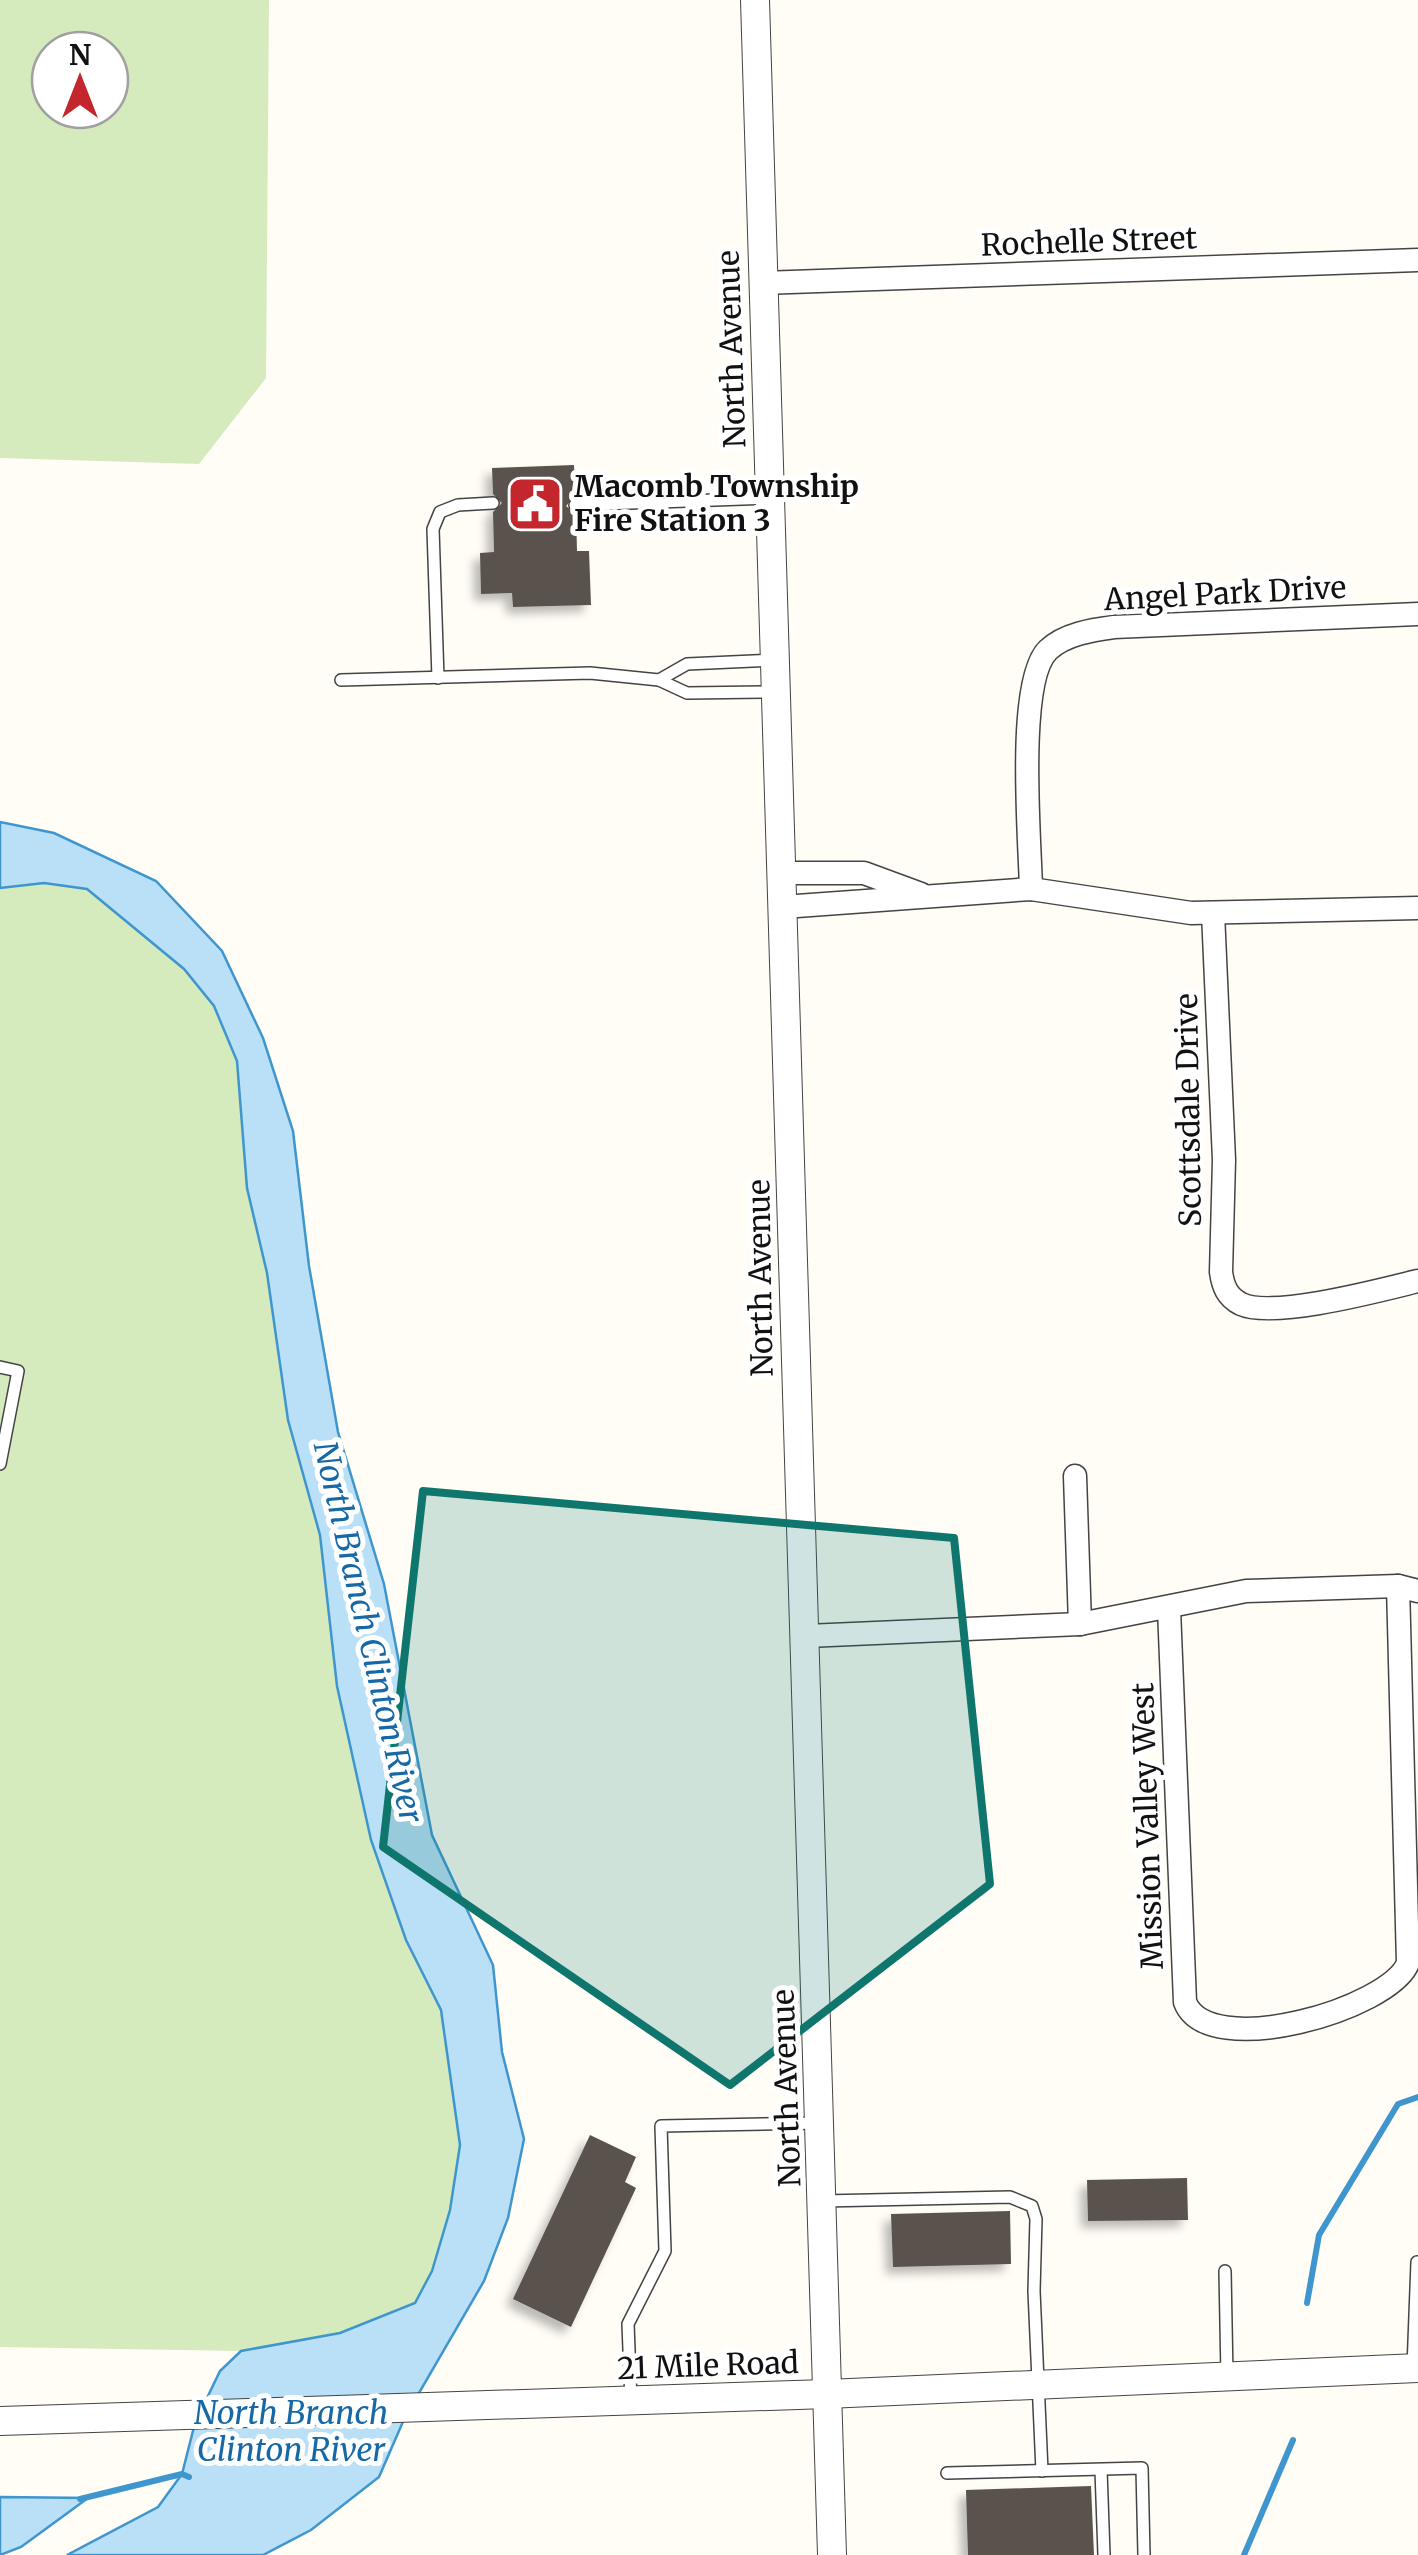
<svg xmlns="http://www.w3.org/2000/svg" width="1418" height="2555" font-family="Merriweather,serif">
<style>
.green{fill:#d5ebbd;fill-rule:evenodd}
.water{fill:#b9e0f7;stroke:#3f96cf;stroke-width:2.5}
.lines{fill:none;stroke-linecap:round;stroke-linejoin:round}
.stream{stroke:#3f96cf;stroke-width:6}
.building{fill:#5a524d;filter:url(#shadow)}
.service-casing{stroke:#444;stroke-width:14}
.minor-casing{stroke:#444;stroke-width:25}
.tertiary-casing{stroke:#444;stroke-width:30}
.service{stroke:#fff;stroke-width:11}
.minor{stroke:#fff;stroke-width:22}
.tertiary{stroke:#fff;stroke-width:28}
.marked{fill:#0f766e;fill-opacity:0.2;stroke:#0f766e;stroke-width:8;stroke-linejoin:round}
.labels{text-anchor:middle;stroke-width:10;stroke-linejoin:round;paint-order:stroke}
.street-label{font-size:30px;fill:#111;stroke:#fff}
.poi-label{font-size:30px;font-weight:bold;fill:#111;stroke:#fff;text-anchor:start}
.water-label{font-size:32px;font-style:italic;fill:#1768a6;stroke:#fff}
</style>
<defs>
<filter id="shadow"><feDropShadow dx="-7" dy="7" stdDeviation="5" flood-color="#0004"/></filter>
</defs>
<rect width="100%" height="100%" fill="#fffdf5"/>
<g class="green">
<path d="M0,0h269l-3,378 -67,86 -199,-6zM110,50v60h-60v-60z"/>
<path d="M44,883l43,6 97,80 30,37 23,55 10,127 20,84 21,148 32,115 17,151 34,154 35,100 35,70 19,135 -10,65 -18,61 -17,32 -75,30 -99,18 -241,-4v-1459z"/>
</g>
<g class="water">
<path d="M0,822l54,11 102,48 66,70 41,87 30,93 16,135 29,166 46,152 48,251 61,130 9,87 22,87 -16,79 -24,63 -79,136 -26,60 -68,53 -48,25h-196l91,-48 24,-33 13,-51 25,-52 21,-20 99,-18 75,-30 17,-32 18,-61 10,-65 -19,-135 -35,-70 -35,-100 -34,-154 -17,-151 -32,-115 -21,-147 -20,-85 -10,-127 -23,-55 -30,-37 -97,-80 -43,-6 -44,5z"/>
<path d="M0,2497l88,1 -67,49 -21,8z"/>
</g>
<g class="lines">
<g class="stream">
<path d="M1307,2303l12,-68 79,-131 20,-7"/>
<path d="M80,2499l102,-25 7,3"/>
<path d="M1244,2555l49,-115"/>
</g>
</g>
<g class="building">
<path d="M574,465l1,31 -9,10 10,8 1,37h12l2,54 -78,2 -1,-14 -31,1 -1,-41 14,-1 -1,-40 9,-9 -9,-9 -1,-26z"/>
<path d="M590,2135l46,22 -11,25 11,6 -65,139 -58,-28z"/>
<path d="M1187,2178l1,42 -100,1 -1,-41z"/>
<path d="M1010,2211l1,53 -118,3 -2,-53z"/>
<path d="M1091,2486l3,69h-126l-2,-65z"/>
</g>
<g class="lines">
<g class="service-casing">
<g id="service">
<path d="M575,505l194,-7"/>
<path d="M438,678l-5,-149 7,-17 18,-7 35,-2"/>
<path d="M341,680l249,-7 69,7 28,13 86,-1"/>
<path d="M659,680l28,-16 87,-4"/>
<path d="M0,1367l18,4 -18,93"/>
<path d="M823,2201l187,-4 22,9 4,13 -2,72 8,180"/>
<path d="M1225,2271l2,105"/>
<path d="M1413,2368l4,-106"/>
<path d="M631,2401l-3,-77 37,-73 -4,-125 158,-3"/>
<path d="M1101,2470l3,85"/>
<path d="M947,2473l195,-5 2,87"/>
</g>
</g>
<g class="minor-casing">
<g id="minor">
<path d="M762,283l656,-23"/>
<path d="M782,873h82l57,21"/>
<path d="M1031,889c-1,-48 -15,-208 17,-239 17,-16 44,-20 66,-23l304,-13"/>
<path d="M783,907l248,-18 160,24 227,-5"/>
<path d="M1213,913l11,247 -3,112c2,14 6,25 20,32 32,15 140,-14 177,-23"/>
<path d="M1075,1476l5,148"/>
<path d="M1169,1609l16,393c23,60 205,7 223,-39l-10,-377"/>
<path d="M807,1636l273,-12 166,-33 152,-5 20,5"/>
</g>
</g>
<g class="tertiary-casing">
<g id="tertiary">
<path d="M755,0l77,2555"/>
<path d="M0,2421l827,-27 591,-26"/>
</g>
</g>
<use href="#service" class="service"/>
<use href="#minor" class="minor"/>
<use href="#tertiary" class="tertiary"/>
</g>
<path class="marked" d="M423,1491l531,47 36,346 -260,201 -347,-238z"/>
<defs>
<g id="civic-square" transform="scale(2.875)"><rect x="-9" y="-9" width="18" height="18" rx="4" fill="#c4262e" stroke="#fff"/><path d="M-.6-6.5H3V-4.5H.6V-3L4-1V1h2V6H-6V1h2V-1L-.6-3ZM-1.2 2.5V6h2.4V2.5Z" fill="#fff"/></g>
</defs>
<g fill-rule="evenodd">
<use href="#civic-square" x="535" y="504"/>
</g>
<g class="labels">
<g class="street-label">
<text transform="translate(1089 242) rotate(-2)" y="10">Rochelle Street</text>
<text transform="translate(732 349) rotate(-92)" y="10">North Avenue</text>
<text transform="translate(1225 594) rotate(-3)" y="10">Angel Park Drive</text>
<text transform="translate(1189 1110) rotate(-91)" y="10">Scottsdale Drive</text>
<text transform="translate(761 1278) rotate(-91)" y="10">North Avenue</text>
<text transform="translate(1148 1826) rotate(-92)" y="10">Mission Valley West</text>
<text transform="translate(787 2088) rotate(-92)" y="10">North Avenue</text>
<text transform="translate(708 2366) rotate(-2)" y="10">21 Mile Road</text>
</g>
<g class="poi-label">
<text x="574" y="497">Macomb Township<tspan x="574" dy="34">Fire Station 3</tspan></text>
</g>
<g class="water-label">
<text transform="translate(368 1632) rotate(77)" y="11">North Branch Clinton River</text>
<text x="291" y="2424">North Branch<tspan x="291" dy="37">Clinton River</tspan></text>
</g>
</g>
<g transform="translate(80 80)"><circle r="48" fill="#ffffff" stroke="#a0a0a0" stroke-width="2.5"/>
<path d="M0-8L18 38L0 25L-18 38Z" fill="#c4262e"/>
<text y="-15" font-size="28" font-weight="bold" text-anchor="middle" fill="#111111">N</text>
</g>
</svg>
